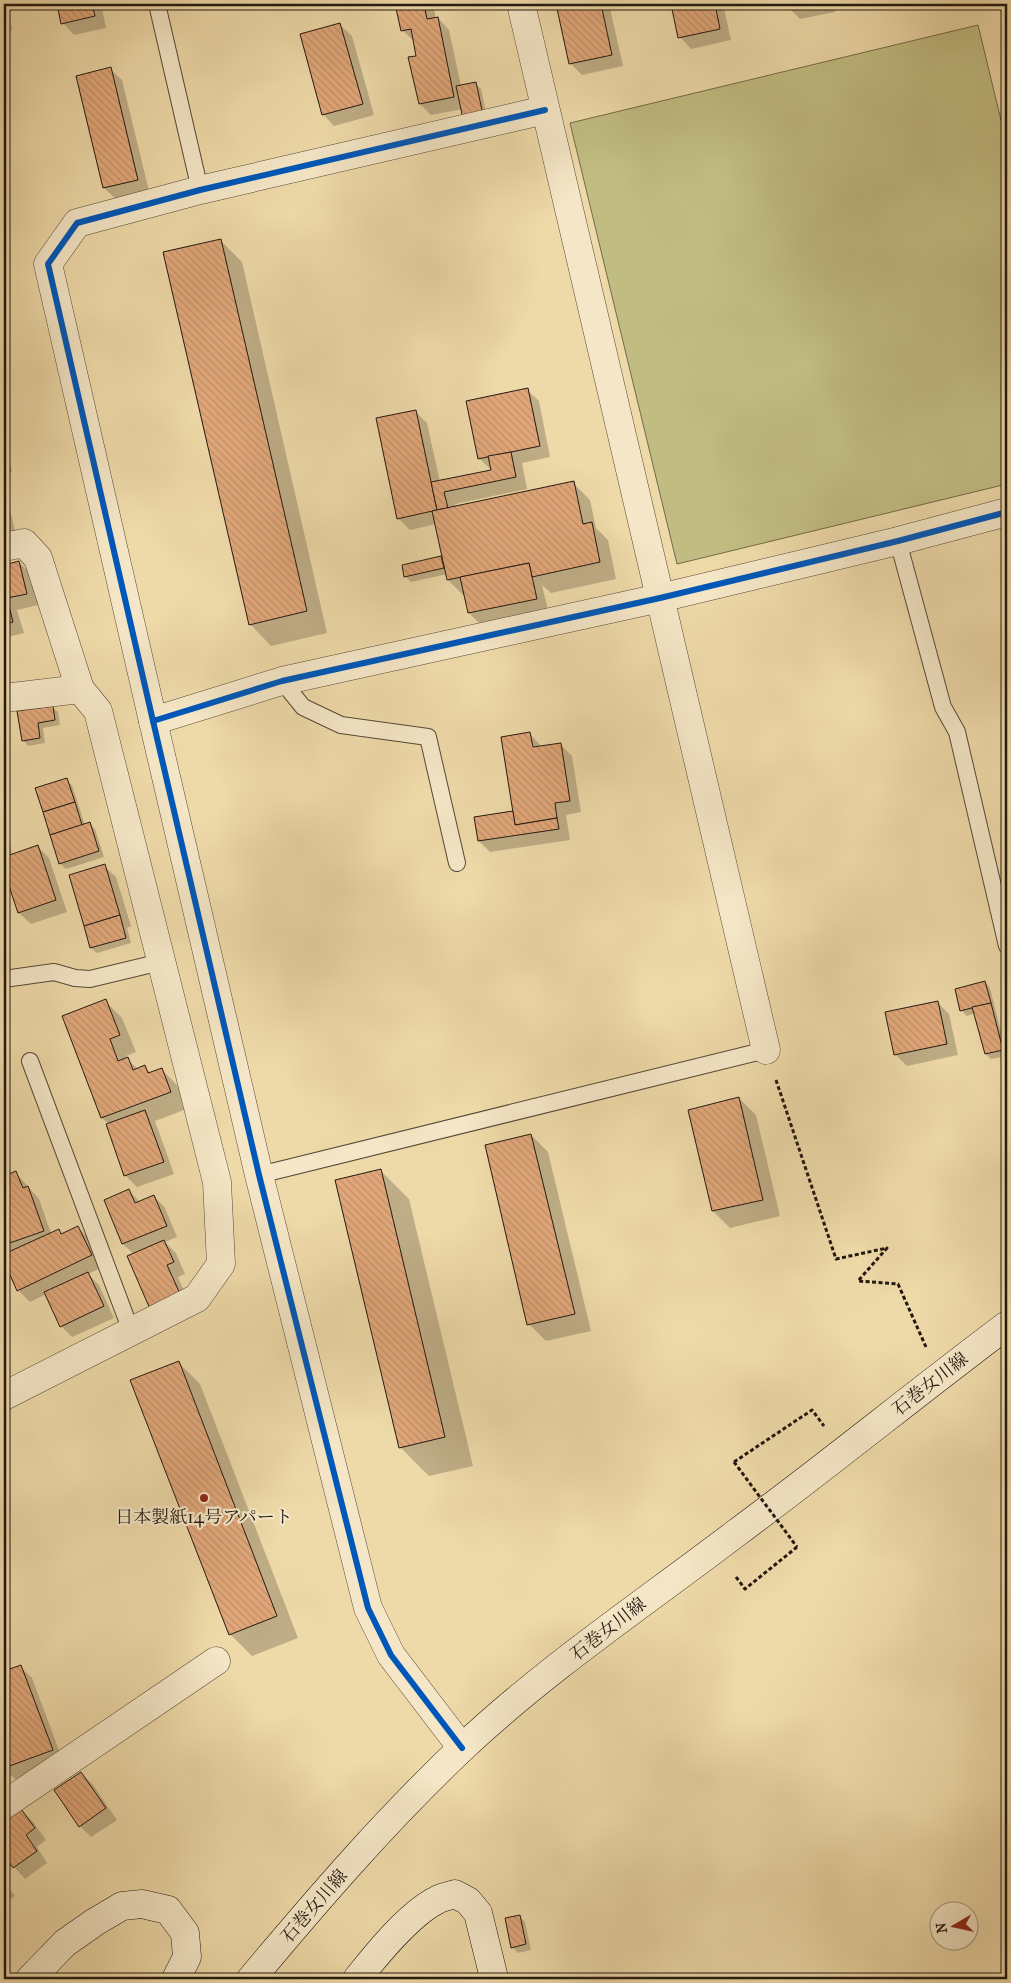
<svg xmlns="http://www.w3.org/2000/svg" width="1011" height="1983" font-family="'IM FELL French Canon','Noto Serif JP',serif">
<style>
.park{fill:#c1bd82;stroke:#726a49}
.shadow{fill:#0003}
.building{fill:url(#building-back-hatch);stroke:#221810}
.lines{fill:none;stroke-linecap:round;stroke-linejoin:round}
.lane-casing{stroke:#554836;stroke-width:18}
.street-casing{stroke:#554836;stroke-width:29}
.secondary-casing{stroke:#221810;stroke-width:29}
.path{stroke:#221810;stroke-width:3;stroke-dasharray:4 2.5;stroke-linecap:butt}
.lane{stroke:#f4e6c6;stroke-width:16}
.street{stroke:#f4e6c6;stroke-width:28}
.secondary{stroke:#f4e6c6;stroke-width:28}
.path-bridge{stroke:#221810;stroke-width:3;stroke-dasharray:4 2.5;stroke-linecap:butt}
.cycleway-casing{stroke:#f4e6c6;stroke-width:9}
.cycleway{stroke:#0057b8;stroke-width:6}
.poi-dot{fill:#8f2418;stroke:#f4e6c6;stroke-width:2}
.labels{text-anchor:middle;stroke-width:4.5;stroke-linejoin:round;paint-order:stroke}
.street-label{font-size:18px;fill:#221810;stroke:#f4e6c6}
.poi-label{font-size:18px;fill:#221810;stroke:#f4e6c6}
</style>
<defs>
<pattern id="building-back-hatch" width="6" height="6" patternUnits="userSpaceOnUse" patternTransform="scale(1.25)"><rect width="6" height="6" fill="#e1a77a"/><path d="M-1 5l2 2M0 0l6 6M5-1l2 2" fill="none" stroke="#c18f68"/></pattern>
</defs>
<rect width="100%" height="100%" fill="#eed9a8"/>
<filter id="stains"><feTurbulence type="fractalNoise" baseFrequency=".004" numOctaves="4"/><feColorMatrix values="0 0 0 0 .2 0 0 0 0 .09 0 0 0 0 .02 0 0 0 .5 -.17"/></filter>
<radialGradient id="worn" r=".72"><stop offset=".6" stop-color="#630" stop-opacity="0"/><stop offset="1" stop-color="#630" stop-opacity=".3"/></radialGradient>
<path class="park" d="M978,25l29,120v339l-330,80 -107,-441z"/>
<g class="shadow">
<path d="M4,4h3l5,26 -8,2z"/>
<path d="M58,4h43l5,24 -32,7 -11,-12z"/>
<path d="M396,4h37l3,15 2,-1 11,12 12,56 14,-3 6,6 7,32 -25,-12 -32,6 -11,-11 -2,-47 -3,-15 -13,-12z"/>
<path d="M558,4h51l14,62 -41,9 -12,-12z"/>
<path d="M672,4h51l8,36 -40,9 -11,-12z"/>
<path d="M788,4h46l1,8 -35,7 -11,-11z"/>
<path d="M340,25l12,11 22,79 -40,11 -11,-12z"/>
<path d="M110,69l12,11 27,111 -33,8 -12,-11z"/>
<path d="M220,240l22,22 85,371 -56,13 -21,-22z"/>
<path d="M527,390l12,11 11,56 -28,6 5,26 -72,15 1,3 117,-24 17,17 6,28 12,12 8,39 -65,14 -9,-8 6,25 -68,14 -11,-11 -4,-16 -17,-17 -1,-6 -36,8 -6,-6 36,-18 3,3 -8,-37 -26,6 -12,-12 17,-107 12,12 13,59 52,-11 -13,-13z"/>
<path d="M4,446l2,2 6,24 -8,2z"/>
<path d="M4,486l15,60 -15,4z"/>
<path d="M19,562l12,12 7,31 -21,5 7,23 -20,5v-72z"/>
<path d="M52,707l6,5 2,13 -17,3 2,15 -17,3 -5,-6 -5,-28z"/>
<path d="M530,734l12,13 18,-3 12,12 9,56 -15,3 4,25 -80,12 -11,-11 35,-29z"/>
<path d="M66,780l6,5 13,40 5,-1 5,5 9,28 -38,12 -6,-6z"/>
<path d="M4,802l8,53 25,-9 12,12 18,54 -36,12 -12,-11 -15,-46z"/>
<path d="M104,866l12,11 15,49 -4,2 4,15 -34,10 -6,-5z"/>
<path d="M985,982l5,6 17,68 -16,3 -5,-5 -11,-41 -8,3 -6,-6z"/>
<path d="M105,1001l17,17 14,34 -10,4 1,3 11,10 6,-2 7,6 10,-4 17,17 9,23 -32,12 19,53 -37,13 -12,-12 -16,-51 -7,-6 -38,-101z"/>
<path d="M938,1003l11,11 9,41 -51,11 -12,-12z"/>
<path d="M739,1098l17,17 24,101 -50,12 -17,-17z"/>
<path d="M531,1135l17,17 43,179 -45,10 -17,-17z"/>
<path d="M380,1170l29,29 64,267 -44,10 -29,-29z"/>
<path d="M16,1173l23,26 12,34 7,-3 5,4 15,-7 11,12 14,28 -15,7 11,11 15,33 -42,19 -11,-11 -15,-32 -16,8 -12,-12 -14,-32 2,-3 -2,-2v-76z"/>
<path d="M129,1191l11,11 14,-6 11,12 12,29 -12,5 11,11 9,21 -7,3 13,31 -68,-64z"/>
<path d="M178,1362l22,22 98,254 -46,18 -22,-22z"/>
<path d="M20,1667l12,11 31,83 -48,18 -11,-11v-21h1l-1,-5v-69z"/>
<path d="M81,1773l12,12 24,35 -26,17 -11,-11z"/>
<path d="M21,1810l12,12 13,18 -9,7 10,16 -22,16 -11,-12 -10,-14v-24l7,-5z"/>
<path d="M4,1881l11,15 -11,8z"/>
<path d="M520,1917l5,5 6,28 -13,3 -6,-6z"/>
</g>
<g class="building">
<path d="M57,4h35l3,12 -34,8z"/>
<path d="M395,4h29l3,15 11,-2 16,80 -35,7 -11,-47 8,-1 -5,-27 -10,2z"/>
<path d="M556,4h45l11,51 -43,9z"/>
<path d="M671,4h44l5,25 -42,9z"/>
<path d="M786,4h24l-23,4z"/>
<path d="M340,23l23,81 -41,11 -22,-81z"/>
<path d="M111,67l27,113 -35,8 -27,-112z"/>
<path d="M476,82l7,33 -20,4 -7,-33z"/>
<path d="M221,239l86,372 -58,14 -86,-373z"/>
<path d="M528,388l12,58 -62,13 -12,-58z"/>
<path d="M416,410l21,100 -40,9 -21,-101z"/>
<path d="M511,452l5,25 -72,15 4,16 -11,2 -6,-28 60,-12 -3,-14z"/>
<path d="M574,481l9,43 9,-2 8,40 -68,15 -3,-14 -82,17 -15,-69z"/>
<path d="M441,556l3,12 -40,9 -2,-12z"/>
<path d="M19,561l8,33 -20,4 6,24 -9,2v-59z"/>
<path d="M529,563l8,36 -69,14 -8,-36z"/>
<path d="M53,706l2,14 -17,3 2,15 -18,3 -5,-30z"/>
<path d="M530,732l3,15 28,-4 9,58 -15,2 2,15 -42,7 -14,-88z"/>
<path d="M67,778l8,24 -32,10 -8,-24z"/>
<path d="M75,802l7,23 -32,10 -7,-23z"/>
<path d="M513,811l2,14 42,-7 2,11 -81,12 -4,-24z"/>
<path d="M90,822l9,29 -40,13 -9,-29z"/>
<path d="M38,845l18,55 -38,13 -14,-42v-14z"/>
<path d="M105,864l15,51 -36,11 -15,-51z"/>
<path d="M120,915l6,23 -36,10 -6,-22z"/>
<path d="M985,981l6,22 -31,8 -5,-22z"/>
<path d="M106,999l14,36 -10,4 8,22 10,-4 5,13 12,-5 3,8 14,-5 9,24 -70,26 -39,-102z"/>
<path d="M938,1001l9,43 -53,11 -9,-43z"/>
<path d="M991,1003l12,47 -18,4 -13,-47z"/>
<path d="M739,1097l24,103 -51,11 -24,-101z"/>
<path d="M145,1110l19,52 -40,14 -18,-52z"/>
<path d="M531,1134l44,180 -48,11 -42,-180z"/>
<path d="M381,1169l64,268 -46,11 -64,-268z"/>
<path d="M16,1171l7,17 5,-2 16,45 -40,14v-69z"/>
<path d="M129,1189l6,14 19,-8 13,31 -45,18 -18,-44z"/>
<path d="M78,1226l14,29 -75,36 -13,-30v-7l55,-25 2,5z"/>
<path d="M164,1240l10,22 -7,3 14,31 -31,13 -23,-53z"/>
<path d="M88,1272l16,34 -44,21 -16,-35z"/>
<path d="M179,1361l98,255 -48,19 -99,-255z"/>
<path d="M21,1665l32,85 -49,18v-97z"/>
<path d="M81,1772l25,36 -27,19 -25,-37z"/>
<path d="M21,1809l14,19 -9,7 11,16 -24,17 -9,-13v-28l6,-4 -3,-4z"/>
<path d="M520,1915l6,29 -15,4 -6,-30z"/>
</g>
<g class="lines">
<g class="lane-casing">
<g id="lane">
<path d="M157,4l43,186"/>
<path d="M898,541l45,166 14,25 50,214"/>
<path d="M282,681l21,26 38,18 87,12 29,126"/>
<path d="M4,979l50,-7 21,6 15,1 71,-17"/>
<path d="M30,1061l101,270"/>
<path d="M259,1175l507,-125"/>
</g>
</g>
<g class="street-casing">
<g id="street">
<path d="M521,4l245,1046"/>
<path d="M545,110l-345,80 -123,33 -29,41 105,457 129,-40 378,-83 238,-57 109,-29"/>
<path d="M4,547l20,-4 14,15 42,131 18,22 119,471 4,82 -24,34 -193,98"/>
<path d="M4,698l76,-9"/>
<path d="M153,721l106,454 109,433 23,47 71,93"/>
<path d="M4,1805l212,-144"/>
</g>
</g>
<g class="secondary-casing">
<g id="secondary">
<path d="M30,1979l35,-36 30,-21 27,-16 20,-2 26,6 17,23 2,24 -11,22"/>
<path d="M251,1979c66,-79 135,-159 210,-230 85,-80 182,-145 274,-215 92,-68 180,-140 272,-209"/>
<path d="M357,1979c19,-24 52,-65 80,-79 5,-3 13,-4 18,-6l13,7 10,12 16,65"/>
</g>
</g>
<g class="path">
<path d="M776,1080l60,179 51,-11 -29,33 40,3 28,63"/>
<path d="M734,1462l78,-52 12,16"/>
<path d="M736,1577l9,12 52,-42"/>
</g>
<use href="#lane" class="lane"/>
<use href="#street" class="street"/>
<use href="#secondary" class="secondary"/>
<path class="path-bridge" d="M734,1462l63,85"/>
<g class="cycleway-casing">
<g id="cycleway">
<path d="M545,110l-345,80 -123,33 -29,41 105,457 129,-40 378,-83 238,-57 109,-29"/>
<path d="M153,721l106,454 109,433 23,47 71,93"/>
</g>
</g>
<use href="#cycleway" class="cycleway"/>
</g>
<circle class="poi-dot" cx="204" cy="1498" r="5"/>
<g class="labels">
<g class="street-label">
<text transform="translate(930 1384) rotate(-38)" y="6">石巻女川線</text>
<text transform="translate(608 1629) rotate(-38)" y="6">石巻女川線</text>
<text transform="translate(314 1906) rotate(-49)" y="6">石巻女川線</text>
</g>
<g class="poi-label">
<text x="204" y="1523">日本製紙14号アパート</text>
</g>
</g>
<rect width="1011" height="1983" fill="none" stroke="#eed9a8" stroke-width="20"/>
<rect x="5" y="5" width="1001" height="1973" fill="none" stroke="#221810" stroke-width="2.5"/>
<rect x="10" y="10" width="991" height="1963" fill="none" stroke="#221810"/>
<g transform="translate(954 1926) rotate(261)"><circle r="24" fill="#f4e6c6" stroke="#a0947d"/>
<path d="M0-4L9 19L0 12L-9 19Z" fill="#8f2418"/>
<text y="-8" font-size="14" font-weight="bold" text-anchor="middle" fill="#221810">N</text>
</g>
<rect width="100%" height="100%" filter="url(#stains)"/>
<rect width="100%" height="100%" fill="url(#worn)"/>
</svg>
